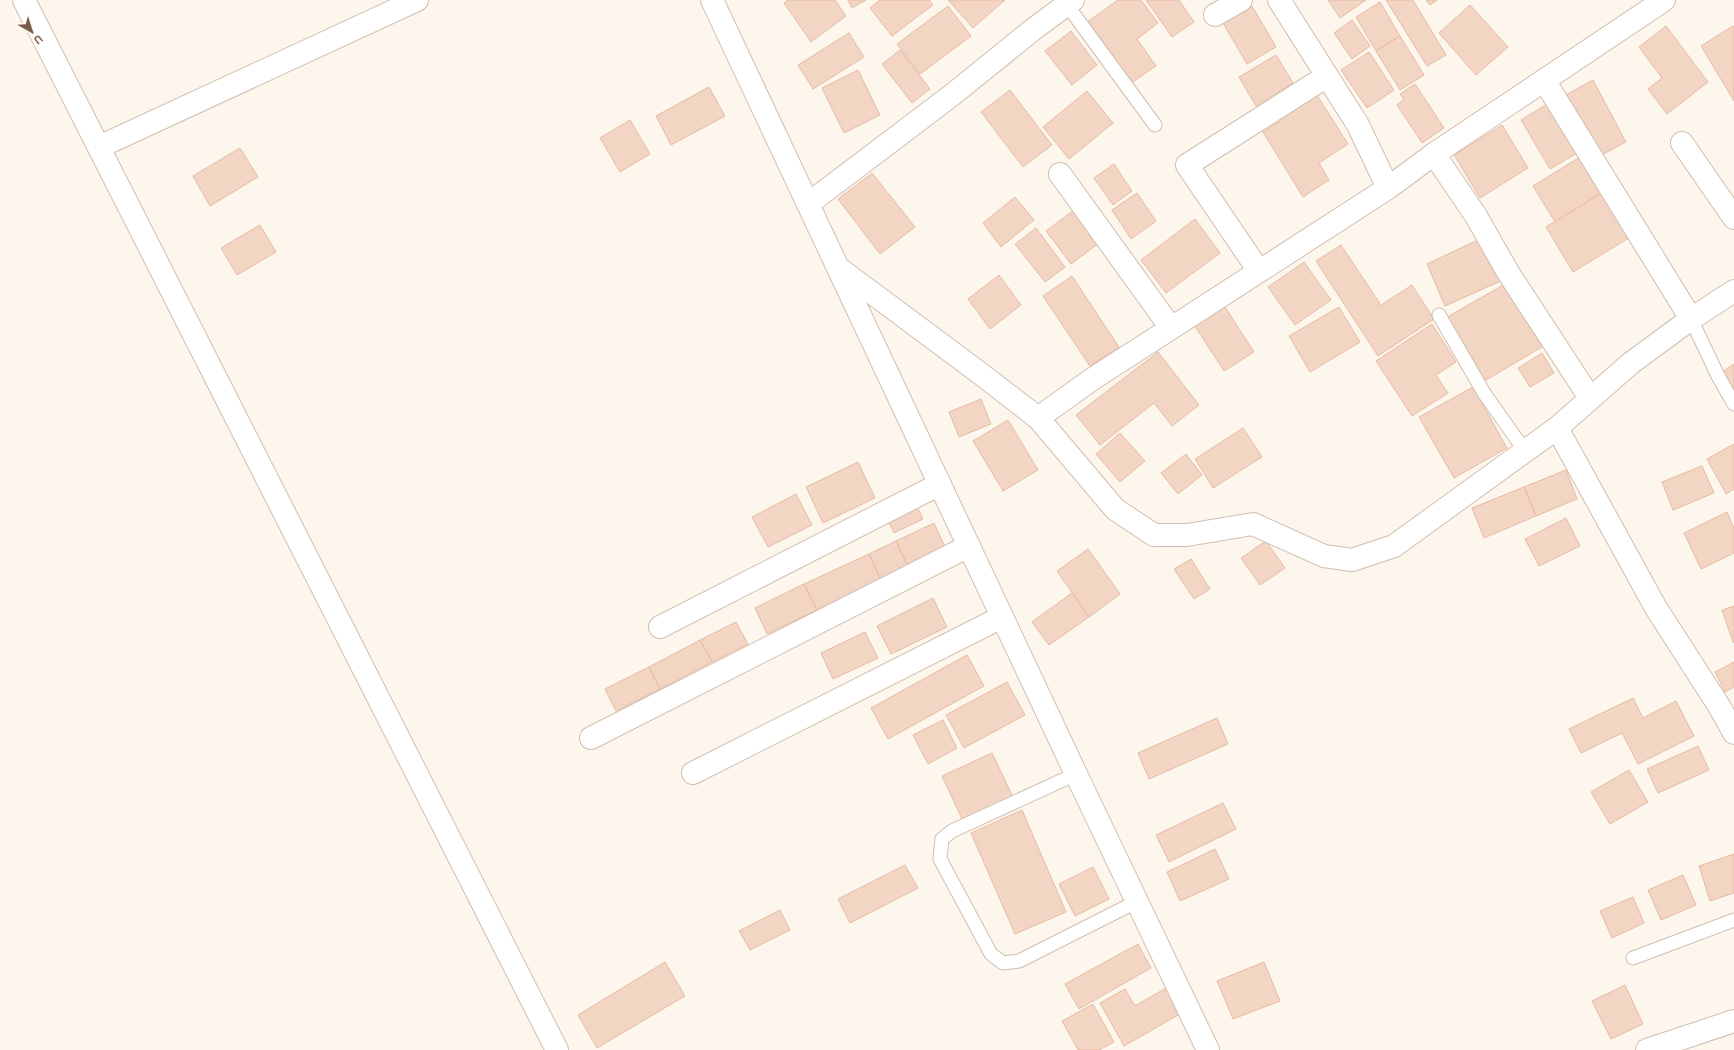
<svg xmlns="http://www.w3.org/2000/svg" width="1734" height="1050" font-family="'Space Grotesk',sans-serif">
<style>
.building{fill:#f3d5c3;stroke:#e6bba3}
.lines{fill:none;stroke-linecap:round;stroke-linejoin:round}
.lane-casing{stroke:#d1beb0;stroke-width:15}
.street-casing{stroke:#d1beb0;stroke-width:24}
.lane{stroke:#fff;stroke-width:13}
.street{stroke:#fff;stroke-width:22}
</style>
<rect width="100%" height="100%" fill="#fdf6ec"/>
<g class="building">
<path d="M788,0h47l11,16 -35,26 -27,-39z"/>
<path d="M848,0h18l-14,8z"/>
<path d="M880,0h49l4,5 -41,31 -22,-28z"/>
<path d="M948,0h57l-32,28z"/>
<path d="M1118,0h23l17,23 -21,16 19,27 -25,17 -44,-61z"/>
<path d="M1146,0h33l15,22 -22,15z"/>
<path d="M1328,0h38l-26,18z"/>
<path d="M1386,0h27l33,55 -19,11z"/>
<path d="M1426,0h11l-7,5z"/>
<path d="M1380,2l20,34 -24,15 -20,-34z"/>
<path d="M1470,5l38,42 -32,28 -37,-42z"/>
<path d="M948,6l23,30 -51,38 -23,-30z"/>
<path d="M1252,6l24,41 -29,17 -24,-41z"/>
<path d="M1352,20l18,26 -18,13 -18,-26z"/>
<path d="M1666,26l42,56 -41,32 -19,-25 14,-11 -23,-31z"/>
<path d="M1733,26l1,1v74l-33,-55z"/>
<path d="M1071,31l26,34 -25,20 -27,-34z"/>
<path d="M849,33l15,24 -51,32 -15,-24z"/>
<path d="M1400,36l24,39 -24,15 -24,-39z"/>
<path d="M900,50l30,39 -18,14 -30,-39z"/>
<path d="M1369,52l25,38 -27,18 -26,-38z"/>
<path d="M1276,55l17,28 -37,23 -17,-29z"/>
<path d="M858,70l22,45 -36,18 -22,-45z"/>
<path d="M1593,80l33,62 -32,17 -32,-62z"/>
<path d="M1415,84l29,44 -22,15 -25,-38 7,-6 -4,-5z"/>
<path d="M709,87l16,29 -54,29 -15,-29z"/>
<path d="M1313,89l35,55 -29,19 10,17 -26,17 -40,-65 19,-12 -5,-9z"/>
<path d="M1010,90l42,55 -29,22 -42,-55z"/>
<path d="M1087,91l26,32 -44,36 -26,-32z"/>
<path d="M1554,100l30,49 -34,20 -29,-49z"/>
<path d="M630,120l20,34 -30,18 -20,-34z"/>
<path d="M1502,125l26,43 -48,30 -26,-43z"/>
<path d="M240,148l18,29 -48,29 -17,-30z"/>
<path d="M1583,155l22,36 -50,31 -22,-36z"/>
<path d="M1114,164l18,27 -19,14 -19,-27z"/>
<path d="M872,173l43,54 -35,27 -42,-55z"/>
<path d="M1605,191l27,45 -59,36 -27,-45z"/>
<path d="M1137,193l19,28 -25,18 -19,-29z"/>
<path d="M1015,197l19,23 -33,27 -18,-24z"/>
<path d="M1074,210l25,33 -28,21 -25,-33z"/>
<path d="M1195,219l25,34 -54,40 -25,-33z"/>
<path d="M260,225l16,27 -39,23 -16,-27z"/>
<path d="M1036,228l29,39 -20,15 -30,-38z"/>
<path d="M1484,237l19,43 -58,26 -18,-42z"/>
<path d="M1341,245l40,60 31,-20 22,34 -56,37 -62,-95z"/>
<path d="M1304,262l27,38 -36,25 -27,-38z"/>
<path d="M999,275l22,30 -31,24 -22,-30z"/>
<path d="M1072,276l47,71 -29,19 -47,-70z"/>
<path d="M1510,281l37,63 -66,39 -37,-64z"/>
<path d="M1221,301l33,51 -30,19 -33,-51z"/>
<path d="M1339,307l21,35 -50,30 -21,-36z"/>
<path d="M1432,324l24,38 -20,13 12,18 -36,23 -36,-55z"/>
<path d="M1158,352l41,53 -27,21 -18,-23 -54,42 -24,-30z"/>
<path d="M1542,353l12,20 -24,14 -12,-19z"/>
<path d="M1734,364v30l-13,-21z"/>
<path d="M1473,387l34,61 -53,30 -35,-61z"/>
<path d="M981,399l10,25 -32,13 -10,-25z"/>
<path d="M1008,420l30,50 -35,21 -30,-50z"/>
<path d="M1243,428l19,29 -49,31 -18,-29z"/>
<path d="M1120,433l25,28 -25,21 -24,-28z"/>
<path d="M1734,444v45l-8,5 -19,-35z"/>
<path d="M1186,454l16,21 -24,19 -17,-21z"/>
<path d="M858,462l17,36 -52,25 -17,-36z"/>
<path d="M1702,466l12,27 -41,17 -11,-28z"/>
<path d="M1566,470l11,29 -41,17 -12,-29z"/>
<path d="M1524,487l12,29 -52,22 -12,-30z"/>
<path d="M796,494l16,31 -44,22 -16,-30z"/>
<path d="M915,502l8,17 -29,14 -8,-17z"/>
<path d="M1727,512l7,16v25l-33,16 -17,-36z"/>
<path d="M1566,518l14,28 -41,20 -14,-27z"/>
<path d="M934,523l12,26 -38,18 -12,-26z"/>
<path d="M896,541l12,26 -27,13 -12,-26z"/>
<path d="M1266,541l19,27 -25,17 -19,-27z"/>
<path d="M1088,549l32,45 -31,23 -32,-46z"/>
<path d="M869,554l12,26 -64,30 -13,-26z"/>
<path d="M1191,559l19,30 -16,10 -20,-30z"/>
<path d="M804,584l13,26 -50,24 -12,-26z"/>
<path d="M1072,593l17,24 -40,28 -17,-23z"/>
<path d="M933,598l14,29 -56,27 -14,-28z"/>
<path d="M1734,606v36h-1l-11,-32z"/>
<path d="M736,622l12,22 -36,18 -12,-22z"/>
<path d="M865,632l13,26 -45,21 -12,-26z"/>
<path d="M700,640l12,22 -52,27 -11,-22z"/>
<path d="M967,655l17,31 -96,53 -17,-31z"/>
<path d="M1734,662v25l-9,5 -10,-20z"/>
<path d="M649,667l11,22 -44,22 -11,-22z"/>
<path d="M1007,682l18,33 -61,33 -18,-33z"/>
<path d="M1633,698l10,20 33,-17 18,35 -56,28 -16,-31 -41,20 -12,-24z"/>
<path d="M1217,718l11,26 -79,35 -11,-26z"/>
<path d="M943,720l14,28 -29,16 -15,-29z"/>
<path d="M1698,746l11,24 -51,23 -11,-24z"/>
<path d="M992,753l21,44 -50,24 -21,-45z"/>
<path d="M1629,770l19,32 -38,22 -19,-32z"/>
<path d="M1223,803l13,26 -67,33 -13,-27z"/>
<path d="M1022,810l44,102 -51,22 -44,-101z"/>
<path d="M1215,849l14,30 -49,22 -13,-29z"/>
<path d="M1734,854v39l-24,8 -11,-35z"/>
<path d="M905,865l13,23 -68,35 -12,-24z"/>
<path d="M1093,867l16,32 -34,17 -16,-32z"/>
<path d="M1683,875l13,30 -35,15 -13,-30z"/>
<path d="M1633,897l11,26 -32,15 -12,-27z"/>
<path d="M780,910l10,20 -40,20 -11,-19z"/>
<path d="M1138,944l13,24 -72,41 -14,-25z"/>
<path d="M665,962l20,34 -88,52 -19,-33z"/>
<path d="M1264,962l16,39 -47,18 -16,-38z"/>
<path d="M1625,985l18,39 -32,15 -19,-38z"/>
<path d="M1166,988l14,26 -56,32 -24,-43 25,-14 10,17z"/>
<path d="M1093,1004l21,38 -15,8h-21l-16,-29z"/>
</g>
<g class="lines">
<g class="lane-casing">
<g id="lane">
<path d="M1067,5l88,120"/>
<path d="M1439,315l45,78 41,58"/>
<path d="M1691,319l27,57 16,28"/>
<path d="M1076,774l-124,57 -10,8 -2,20 51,95 12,9 16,-2 119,-60"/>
<path d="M1633,958l101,-38"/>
</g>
</g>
<g class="street-casing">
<g id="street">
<path d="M24,0l533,1050"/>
<path d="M712,0l364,774 132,276"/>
<path d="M1279,0l79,125 30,63"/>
<path d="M1215,15l26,-15"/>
<path d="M1544,80l147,239"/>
<path d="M1682,143l52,75"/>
<path d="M99,147l318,-147"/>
<path d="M1434,154l42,62 33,58 81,124"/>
<path d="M1060,174l111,154"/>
<path d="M808,204l144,-109 83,-67 38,-28"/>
<path d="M840,269l141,105 57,44 53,-38 297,-192 46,-34 230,-154"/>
<path d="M1259,271l-72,-106 140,-89"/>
<path d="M1038,418l77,91 39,26h33l66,-11 71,32 28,4 42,-14 163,-118 74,-65 60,-44 43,-28"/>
<path d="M1557,428l99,180 63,98 15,27"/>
<path d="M660,627l280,-143"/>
<path d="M591,738l378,-192"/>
<path d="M693,773l309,-156"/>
<path d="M1647,1050l87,-29"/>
</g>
</g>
<use href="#lane" class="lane"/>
<use href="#street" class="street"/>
</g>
<g transform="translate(32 32) rotate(141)" stroke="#fffaf3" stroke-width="3" paint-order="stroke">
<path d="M0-3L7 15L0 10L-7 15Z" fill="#7a5c4d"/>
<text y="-6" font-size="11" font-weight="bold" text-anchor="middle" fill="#7a5c4d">U</text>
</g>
</svg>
